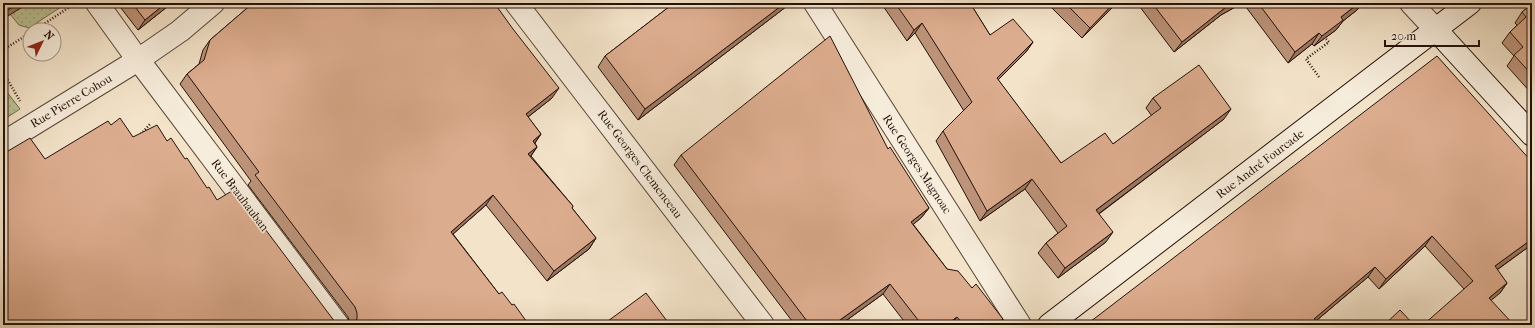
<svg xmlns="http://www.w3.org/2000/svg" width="1535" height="328" font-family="'IM FELL French Canon',serif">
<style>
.garden{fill:url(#garden-dots);stroke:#706a4e}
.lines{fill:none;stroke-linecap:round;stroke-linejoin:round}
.street-casing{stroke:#584538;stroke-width:24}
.secondary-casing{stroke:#241008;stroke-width:24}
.path{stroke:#241008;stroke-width:2.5;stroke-dasharray:1 2;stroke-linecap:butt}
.street{stroke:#f7eddc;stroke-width:22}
.secondary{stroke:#f7eddc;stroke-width:22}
.wall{fill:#bd947a;stroke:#241008}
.shaded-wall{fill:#9a7863;stroke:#241008}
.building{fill:#dcac8e;stroke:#241008}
.labels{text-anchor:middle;stroke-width:3;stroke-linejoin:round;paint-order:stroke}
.street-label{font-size:12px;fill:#241008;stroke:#f7eddc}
</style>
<defs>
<pattern id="garden-dots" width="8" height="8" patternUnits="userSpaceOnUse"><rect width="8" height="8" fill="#bdc395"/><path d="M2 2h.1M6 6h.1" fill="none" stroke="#a2a67f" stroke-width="1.8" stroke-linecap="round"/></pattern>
</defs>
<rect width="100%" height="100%" fill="#f3e3c9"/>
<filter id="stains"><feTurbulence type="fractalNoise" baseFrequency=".005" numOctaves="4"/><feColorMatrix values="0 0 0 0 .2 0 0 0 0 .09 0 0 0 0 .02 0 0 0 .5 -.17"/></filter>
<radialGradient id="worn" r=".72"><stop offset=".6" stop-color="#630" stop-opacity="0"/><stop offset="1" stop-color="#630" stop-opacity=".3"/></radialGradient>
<g class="garden">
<path d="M28,3h39l-38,25 -10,-3 -9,-11z"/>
<path d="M3,87l17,22 -17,11z"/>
</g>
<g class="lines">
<g class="street-casing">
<g id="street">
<path d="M97,3l36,50"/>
<path d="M516,3l247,322"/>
<path d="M815,3l205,322"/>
<path d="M1411,3l25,27"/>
<path d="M143,66l195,259"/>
<path d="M3,143l135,-83 42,-29 33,-28"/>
</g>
</g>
<g class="secondary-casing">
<g id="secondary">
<path d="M1436,30l96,105"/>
<path d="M1049,325l421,-322"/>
</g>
</g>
<g class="path">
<path d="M35,30l36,-24"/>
<path d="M3,50l27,-17"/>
<path d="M3,72l17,29"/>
<path d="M1319,77l-13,-18 23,-17 -4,-4"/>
<path d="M141,134l10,-11"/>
</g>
<use href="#street" class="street"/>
<use href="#secondary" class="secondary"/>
</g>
<g class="wall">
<path d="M117,3h55l-34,27z"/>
<path d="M253,3h249l-5,4 55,91 -24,19 13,17 -6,9 2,4 -6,9 42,50 -1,2 24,30 -7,11 -42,32 -61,-76 -33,29 46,60 13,11 17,20h-179v-2l-2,-6 -100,-132 3,-4 -71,-97 7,-10 12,-10 4,-14 7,-10z"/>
<path d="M674,3h117l-153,117 -40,-53 7,-11z"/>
<path d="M881,3h89l20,32 43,7 -7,10 -28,28 63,83 52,-19 39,-28 -6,-8 7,-10 71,21 -125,95 7,28 -48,36 -20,-25 8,-10 12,-10 -33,-44 -45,32 -44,-80 7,-10 21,-20 -49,-78 -8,8z"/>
<path d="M1047,3h70l-35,35z"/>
<path d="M1137,3h102l-2,3 -16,9 -47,37z"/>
<path d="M1247,3h115l-5,7 -14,11 -7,9 -22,16 -2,-2 -24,19 -42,-56z"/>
<path d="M1532,4v90l-25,-28 7,-10 -12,-13 8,-11 7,-7 -2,-2 7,-11z"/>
<path d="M888,149l41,59 -8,10 -8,6 34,45 25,19 31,31 -4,6h-92l-24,-31 -43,31h-45l-121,-160 7,-10z"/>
<path d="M1532,162v93l-5,-7 -30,22 10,13 -7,10 -36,-4 -39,-43 -46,43 -11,-12 -52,44 -230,4z"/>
</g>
<g class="shaded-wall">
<path d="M19,3h10l-26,16v-6z"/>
<path d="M166,3h6l-34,27 7,-10z"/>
<path d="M497,3h5l-14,11 7,-10z"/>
<path d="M785,3h6l-153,117 7,-11z"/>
<path d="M1114,3h3l-35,35 8,-10z"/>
<path d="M1231,3h8l-2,3 -16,9 -47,37 8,-10z"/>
<path d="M1359,3h3l-5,7 -14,11 -7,9 -22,16 8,-10 19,-19z"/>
<path d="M922,23l-7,10 -8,8 7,-11z"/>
<path d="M1319,33l-7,11 -24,19 7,-11z"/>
<path d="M1033,42l-7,10 -36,36 7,-10z"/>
<path d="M559,88l-7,10 -33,26 7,-10z"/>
<path d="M1231,109l-7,10 -135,102 7,-11z"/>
<path d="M541,134l-7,10 -1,-3z"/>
<path d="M537,147l-7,10 -2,-3z"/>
<path d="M1032,179l-7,10 -45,32 7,-10z"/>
<path d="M493,195l-7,10 -42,37 7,-10z"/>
<path d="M929,208l-8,10 -17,14 7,-10z"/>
<path d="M1113,232l-7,10 -48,36 7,-10z"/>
<path d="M1432,236l-7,10 -46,43 7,-10z"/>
<path d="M596,238l-7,11 -42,32 7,-10z"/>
<path d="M1532,239v1l-5,8 -39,28 7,-10z"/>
<path d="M1375,267l-7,10 -57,48 3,-6z"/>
<path d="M1507,283l-7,10 -18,15 7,-10z"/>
<path d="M890,284l-7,10 -43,31h-7z"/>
<path d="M957,317l-6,8h-5z"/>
<path d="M1003,319l-4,6h-4z"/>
</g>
<g class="building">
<path d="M3,3h16l-16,10z"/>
<path d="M132,3h34l-21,17z"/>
<path d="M253,3h244l-2,1 18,25 46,59 -33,26 15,20 -8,7 4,6 -9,7 45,52 -1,2 24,30 -42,33 -61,-76 -42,37 48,62 3,-2 10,13 2,-1 15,21h-156l-2,-3 -5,3h-14l5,-6v-6l-2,-6 -100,-132 4,-3 -72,-98 17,-14 6,-20z"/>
<path d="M674,3h111l-140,106 -40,-53z"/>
<path d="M895,3h75l20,32 23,-16 20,23 -36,36 64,85 44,-30 8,11 48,-36 -8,-10 46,-33 32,44 -135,101 17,22 -48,36 -19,-25 21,-17 -35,-47 -45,32 -44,-80 29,-29 -50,-79 -8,7z"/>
<path d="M1065,3h49l-24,25z"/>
<path d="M1152,3h79l-49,39z"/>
<path d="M1258,3h101l-18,14 2,3 -21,16 -3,-3 -24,19z"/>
<path d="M1532,4v71l-18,-20 9,-8 -13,-15 16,-15 -4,-5z"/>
<path d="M830,36l58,113 2,-2 39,61 -18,14 36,47 11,2 14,17 4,-4 27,35 -8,6h-31l-7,-8 -11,8h-24l-32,-41 -57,41h-23l-129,-170z"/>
<path d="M1437,56l95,106v77l-37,27 12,17 -18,15 24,26 -1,1h-89l50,-44 -41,-45 -46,43 -11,-12 -61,52 5,6h-233z"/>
<path d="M120,118l13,19 24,-12 10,16 4,-3 14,21 2,-1 20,30 2,-1 8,13 18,-11 100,133 4,3h-336v-171l27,-16 15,21 63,-38 3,4z"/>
<path d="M646,293l24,32h-65l-1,-1z"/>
<path d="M1400,310l14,15h-30z"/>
</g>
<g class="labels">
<g class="street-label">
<text transform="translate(71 101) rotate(-31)" y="4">Rue Pierre Cohou</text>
<text transform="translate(640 164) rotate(53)" y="4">Rue Georges Clemenceau</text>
<text transform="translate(917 164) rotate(57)" y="4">Rue Georges Magnoac</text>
<text transform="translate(1260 164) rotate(-37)" y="4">Rue André Fourcade</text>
<text transform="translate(240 195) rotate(53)" y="4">Rue Brauhauban</text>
</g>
</g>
<rect width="1535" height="328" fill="none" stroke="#f3e3c9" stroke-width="16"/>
<rect x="4" y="4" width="1527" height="320" fill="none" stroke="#241008" stroke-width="2"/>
<rect x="8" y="8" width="1519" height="312" fill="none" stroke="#241008"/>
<g transform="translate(42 42) rotate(47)"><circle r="19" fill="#f7eddc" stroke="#a39587"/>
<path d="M0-3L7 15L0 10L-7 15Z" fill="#8f2418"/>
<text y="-6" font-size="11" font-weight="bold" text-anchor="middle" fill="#241008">N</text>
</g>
<path d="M1385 40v6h94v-6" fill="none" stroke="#241008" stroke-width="2"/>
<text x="1391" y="40" font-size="12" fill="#241008" stroke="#f7eddc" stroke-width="3" paint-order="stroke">20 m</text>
<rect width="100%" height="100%" filter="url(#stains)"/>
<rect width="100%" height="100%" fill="url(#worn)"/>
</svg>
